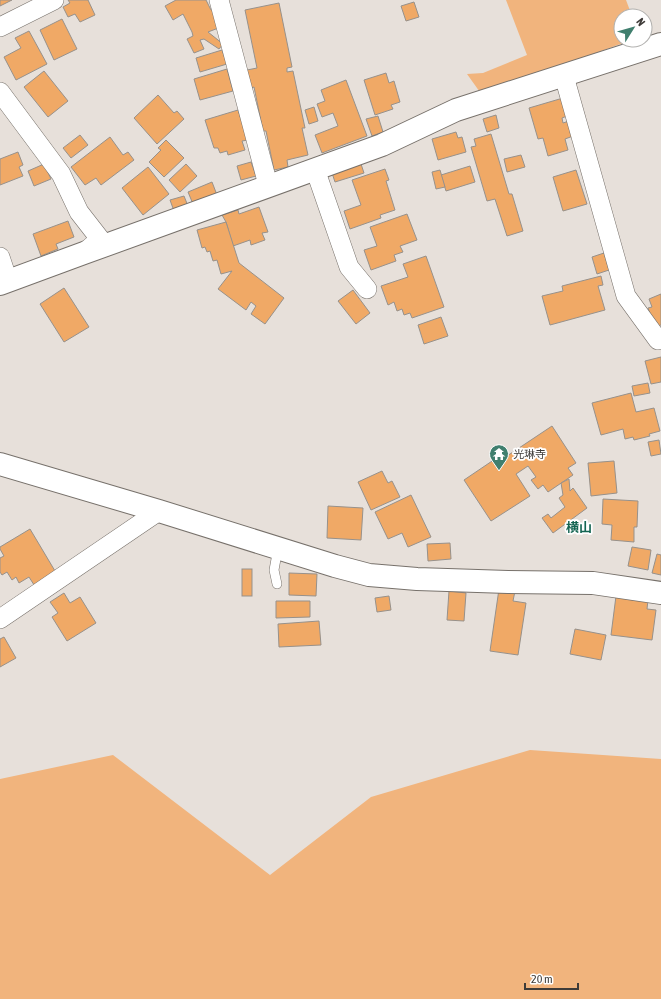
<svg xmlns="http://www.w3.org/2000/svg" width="661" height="999" font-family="'Asap Condensed','Noto Sans JP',sans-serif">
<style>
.green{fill:#f1b47d}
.building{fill:#f0a966;stroke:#97918b}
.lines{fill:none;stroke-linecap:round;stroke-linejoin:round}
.lane-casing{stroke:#77716b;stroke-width:10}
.street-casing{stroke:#77716b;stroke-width:20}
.secondary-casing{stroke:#77716b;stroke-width:24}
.lane{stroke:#fff;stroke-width:9}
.street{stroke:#fff;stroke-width:19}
.secondary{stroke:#fff;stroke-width:22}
.labels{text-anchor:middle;stroke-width:3.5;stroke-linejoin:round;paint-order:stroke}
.poi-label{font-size:11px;fill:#3e3b38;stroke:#fff;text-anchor:start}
.quarter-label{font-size:13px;font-weight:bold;fill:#146552;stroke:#fff}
</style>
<rect width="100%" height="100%" fill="#e7e0da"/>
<g class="green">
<path d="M506,0h120l6,16h-11v24h10l-149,55 -15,-21 16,-1 44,-18z"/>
<path d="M530,750l131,9v240h-661v-220l113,-24 157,120 101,-78z"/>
</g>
<g class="building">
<path d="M0,0h12l-12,6z"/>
<path d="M68,0h20l7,15 -15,7 -5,-8 -7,3 -5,-10 7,-4z"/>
<path d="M176,0h30l5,10 3,-2 7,19 -13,5 15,12 -4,5 -15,-10 -4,1 4,9 -10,4 -7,-14 6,-3 -1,-4 -9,-18 -10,6 -8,-14z"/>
<path d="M414,2l5,15 -13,4 -5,-15z"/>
<path d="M279,3l13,64 -5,1v4l6,-1 12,57h-3l6,27 -21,5 1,7 -14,3 -8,-39h-3l-9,-44 -3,1 -4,-18 10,-2 -12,-58z"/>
<path d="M62,19l15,30 -23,11 -14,-30z"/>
<path d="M29,31l18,33 -31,16 -12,-23 17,-9 -6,-10z"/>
<path d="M222,50l5,14 -27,8 -4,-14z"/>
<path d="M227,69l6,22 -33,9 -6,-21z"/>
<path d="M44,71l24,30 -20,16 -24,-30z"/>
<path d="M386,73l3,10 5,-2 6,21 -9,3 2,4 -18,6 -11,-35z"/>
<path d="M346,80l21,56 -45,17 -7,-18 23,-9 -5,-13 -11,4 -5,-13 8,-3 -4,-11z"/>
<path d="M158,95l16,18 3,-2 7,8 -27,25 -23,-26z"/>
<path d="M563,98l4,18 -5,2 1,5 9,-3 4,15 -11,4 3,11 -20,6 -5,-18 -5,1 -9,-31z"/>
<path d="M314,107l4,14 -9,3 -4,-14z"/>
<path d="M238,110l10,30 -6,1 3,9 -17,5 -1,-4 -7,2 -2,-5h-4l-9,-28z"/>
<path d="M496,115l3,13 -12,4 -4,-13z"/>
<path d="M378,116l5,16 -11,4 -6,-17z"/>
<path d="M456,132l2,6 4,-1 4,15 -28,8 -6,-21z"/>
<path d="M491,134l18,60h3l11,37 -16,5 -12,-37 -8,2 -16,-54 5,-1 -2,-7z"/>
<path d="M80,135l8,10 -17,13 -8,-10z"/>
<path d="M110,137l13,18 5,-3 6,8 -33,25 -5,-7 -11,7 -14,-18z"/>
<path d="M166,140l18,18 -20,19 -15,-15 12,-12 -3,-2z"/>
<path d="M18,152l5,13 -4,2 4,9 -23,9v-26z"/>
<path d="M521,155l4,12 -18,5 -3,-13z"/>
<path d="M251,162l5,14 -15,4 -4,-14z"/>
<path d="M44,164l7,15 -17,7 -6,-15z"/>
<path d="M186,164l11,12 -17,16 -11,-12z"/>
<path d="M361,164l3,9 -29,9 -3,-9z"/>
<path d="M470,166l5,16 -29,9 -5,-16z"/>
<path d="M148,167l21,27 -26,21 -21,-27z"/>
<path d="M385,169l4,11 -3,1 9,29 -15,5 1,3 -31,11 -6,-18 17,-6 -9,-25z"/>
<path d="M440,170l5,17 -9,2 -4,-17z"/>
<path d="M576,170l11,34 -24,7 -10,-34z"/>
<path d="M212,182l5,13 -24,9 -5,-12z"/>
<path d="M184,196l4,10 -14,5 -4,-11z"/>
<path d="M259,207l9,25 -6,1 3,7 -14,5 -1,-5 -17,6 -7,-24 -4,-7 16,-5 1,4z"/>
<path d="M407,214l10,26 -17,6 3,6 -9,3 2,6 -25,9 -7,-20 13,-4 -7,-19z"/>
<path d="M68,221l6,16 -18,7 2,5 -17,7 -8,-22z"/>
<path d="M226,222l13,41 45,35 -19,26 -14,-10 5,-8 -5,-4 -5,8 -28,-21 14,-18 -11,3 -4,-14 -4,1 -3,-10 -3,1 -2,-5 -3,1 -5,-18z"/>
<path d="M604,253l5,17 -12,4 -5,-17z"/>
<path d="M426,256l18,51 -32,11 -2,-5 -6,2 -2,-6 -5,2 -3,-9 -6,3 -7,-19 27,-9 -5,-13z"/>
<path d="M601,276l2,9 -5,1 7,24 -55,15 -8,-29 21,-5 -1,-5z"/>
<path d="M64,288l25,39 -25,15 -24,-38z"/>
<path d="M353,290l17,23 -14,11 -18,-23z"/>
<path d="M661,294v31l-6,2 -7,-19 4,-1 -3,-8z"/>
<path d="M441,317l7,19 -24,8 -6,-19z"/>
<path d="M661,357v25l-10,2 -6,-23z"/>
<path d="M648,383l2,10 -16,3 -2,-10z"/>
<path d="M631,393l5,19 18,-4 6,23 -11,3 1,2 -16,4 -1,-3 -8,2 -2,-10 -22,6 -9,-32z"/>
<path d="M552,426l24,37 -8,5 5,7 -25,17 -5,-7 -5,4 -7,-9 5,-3 -8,-11 -12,8 14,22 -39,25 -27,-41 37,-25 3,3z"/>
<path d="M659,440l2,14 -10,2 -3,-14z"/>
<path d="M614,461l3,32 -26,3 -3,-33z"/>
<path d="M382,471l6,12 4,-2 8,16 -29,13 -13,-28z"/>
<path d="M569,479l1,12 3,-3 14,20 -34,25 -11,-15 6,-4 3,4 14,-11 -6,-9 4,-3 -2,-12z"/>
<path d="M411,495l20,42 -23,10 -6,-14 -14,6 -13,-27z"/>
<path d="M603,499l35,2 -1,26h-3v15l-23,-2 1,-15 -10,-1z"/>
<path d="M328,506l35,2 -2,32 -34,-2z"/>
<path d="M30,529l28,47 -22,12 -7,-11 -10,6 -3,-6 -4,3 -5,-8 -5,3 -2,-3v-14l4,-2 -4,-7v-2z"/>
<path d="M450,543l1,16 -23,2 -1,-17z"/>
<path d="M632,547l19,3 -3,20 -20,-4z"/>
<path d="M657,554l4,1v20l-9,-2z"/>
<rect x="242" y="569" width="10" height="27"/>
<path d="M289,573l28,1 -1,22 -27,-1z"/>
<path d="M499,589l16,2 -2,10 13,2 -8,52 -28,-4z"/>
<path d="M449,591l17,2 -2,28 -17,-1z"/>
<path d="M64,593l6,10 10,-6 16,26 -29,18 -15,-24 6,-4 -8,-11z"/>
<path d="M389,596l2,14 -14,2 -2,-14z"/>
<path d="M616,596l32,4 -1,9 9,1 -4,30 -41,-5z"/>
<path d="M276,601h34v16l-34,1z"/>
<path d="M319,621l2,24 -42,2 -1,-23z"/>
<path d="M575,629l31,6 -5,25 -31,-6z"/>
<path d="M4,637l12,21 -16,9v-28z"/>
</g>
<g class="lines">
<g class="lane-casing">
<path id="lane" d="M277,584l-3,-14 4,-22"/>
</g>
<g class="street-casing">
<g id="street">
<path d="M219,0l49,185"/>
<path d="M0,27l54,-27"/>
<path d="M564,76l62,220 32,44"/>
<path d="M0,92l61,82 18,38 21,27 -16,14"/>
<path d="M315,169l34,98 18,22"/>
<path d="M0,257l8,24"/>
<path d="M0,619l159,-108"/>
</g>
</g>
<g class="secondary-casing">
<g id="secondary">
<path d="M0,284l84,-31 298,-108 74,-35 205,-66"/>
<path d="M0,464l159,47 176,55 34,9 48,4 91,3 85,1 68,10"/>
</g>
</g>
<use href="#lane" class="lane"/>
<use href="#street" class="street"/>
<use href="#secondary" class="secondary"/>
</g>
<defs>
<g id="temple-pin" transform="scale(1)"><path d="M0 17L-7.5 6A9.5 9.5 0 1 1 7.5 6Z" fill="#407f6e" stroke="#fff"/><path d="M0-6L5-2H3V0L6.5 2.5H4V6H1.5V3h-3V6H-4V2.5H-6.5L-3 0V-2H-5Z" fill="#fff"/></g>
</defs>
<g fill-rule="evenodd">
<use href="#temple-pin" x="499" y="454"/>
</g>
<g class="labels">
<g class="poi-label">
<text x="513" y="458">光琳寺</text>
</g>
<g class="quarter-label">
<text x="579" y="532">横山</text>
</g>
</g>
<g transform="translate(633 28) rotate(53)"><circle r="19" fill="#ffffff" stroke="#b2b1af"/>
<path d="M0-3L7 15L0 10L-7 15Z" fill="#407f6e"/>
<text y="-6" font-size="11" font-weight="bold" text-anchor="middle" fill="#3e3b38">N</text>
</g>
<path d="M525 983v6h53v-6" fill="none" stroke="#3e3b38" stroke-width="2"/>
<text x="531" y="983" font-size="12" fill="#3e3b38" stroke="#ffffff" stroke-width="3" paint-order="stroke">20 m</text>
</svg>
